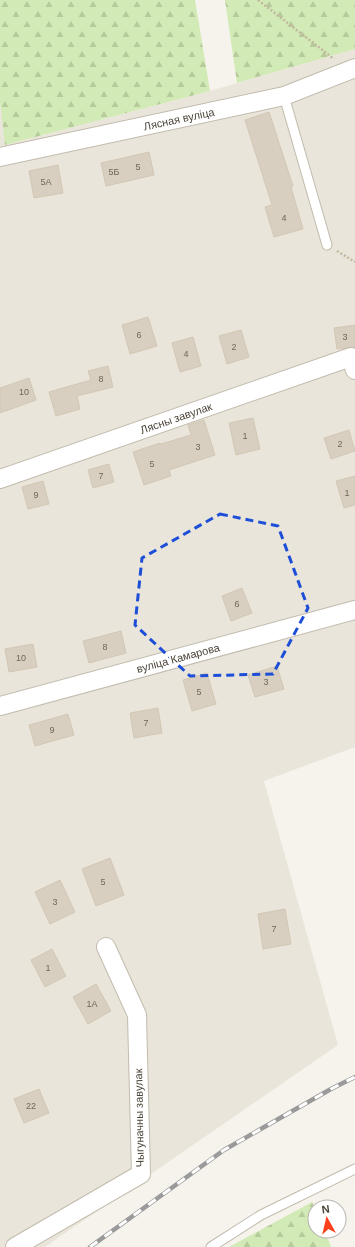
<svg xmlns="http://www.w3.org/2000/svg" width="355" height="1247" font-family="Arial,sans-serif">
<style>
.residential{fill:#eae5da}
.forest{fill:url(#forest-firs)}
.building{fill:#d8cfc1;stroke:#d3c7b4}
.lines{fill:none;stroke-linecap:round;stroke-linejoin:round}
.lane-casing{stroke:#c2bbae;stroke-width:11}
.street-casing{stroke:#c2bbae;stroke-width:20}
.path{stroke:#c4b79f;stroke-width:2.5;stroke-dasharray:2 2;stroke-linecap:butt}
.lane{stroke:#fff;stroke-width:9}
.street{stroke:#fff;stroke-width:18}
.rail-casing{stroke:#9a9a9a;stroke-width:4.5}
.rail{stroke:#fff;stroke-width:3;stroke-dasharray:9;stroke-linecap:butt}
.marked{fill:none;stroke:#1d4ed8;stroke-width:3;stroke-dasharray:8 5;stroke-linejoin:round}
.labels{text-anchor:middle;stroke-width:4;stroke-linejoin:round;paint-order:stroke}
.number-label{font-size:9px;fill:#6e675b}
.street-label{font-size:11px;fill:#4b4439;stroke:#fff}
</style>
<defs>
<pattern id="forest-firs" width="22" height="20" patternUnits="userSpaceOnUse"><rect width="22" height="20" fill="#d2eab5"/><path d="M5 1l3.5 6h-7zM16 11l3.5 6h-7z" fill="#b6ca9c"/></pattern>
</defs>
<rect width="100%" height="100%" fill="#f6f3ec"/>
<path class="residential" d="M355,49v698l-91,34 74,264 -293,202h-45v-1144l6,42 204,-54z"/>
<g class="forest">
<path d="M0,0h195l15,91 -205,54 -5,-43z"/>
<path d="M225,0h130v49l-118,34z"/>
<path d="M312,1202l3,6v23h10l6,16h-102z"/>
</g>
<g class="building">
<path d="M269,112l24,74 -2,1 12,42 -29,8 -9,-30 7,-2 -27,-85z"/>
<path d="M149,152l5,23 -48,11 -5,-23z"/>
<path d="M58,165l5,28 -29,5 -5,-27z"/>
<path d="M148,317l9,29 -27,8 -8,-29z"/>
<path d="M355,325v22l-18,2 -3,-21z"/>
<path d="M241,330l8,27 -22,7 -8,-28z"/>
<path d="M193,337l8,29 -21,6 -8,-29z"/>
<path d="M108,366l5,21 -36,9 3,13 -24,7 -7,-24 42,-12 -3,-9z"/>
<path d="M29,378l7,22 -36,13v-25z"/>
<path d="M253,418l7,31 -24,6 -7,-32z"/>
<path d="M204,420l11,35 -46,15 2,6 -27,9 -11,-33 27,-9 1,1 30,-9 -3,-10z"/>
<path d="M349,430l6,21 -24,8 -7,-21z"/>
<path d="M109,464l5,18 -21,6 -5,-18z"/>
<path d="M355,476v29l-11,3 -8,-27z"/>
<path d="M43,481l6,23 -21,5 -6,-22z"/>
<path d="M242,588l10,25 -21,8 -9,-25z"/>
<path d="M121,631l5,22 -37,10 -6,-22z"/>
<path d="M33,644l4,23 -28,5 -4,-23z"/>
<path d="M277,666l7,23 -29,8 -7,-22z"/>
<path d="M207,673l9,31 -24,7 -9,-31z"/>
<path d="M158,708l4,25 -28,5 -4,-25z"/>
<path d="M68,714l6,21 -39,11 -6,-21z"/>
<path d="M110,858l14,37 -28,11 -14,-37z"/>
<path d="M60,880l15,32 -25,12 -15,-32z"/>
<path d="M285,909l6,35 -28,5 -5,-35z"/>
<path d="M52,949l14,27 -21,11 -14,-27z"/>
<path d="M96,984l15,27 -23,13 -15,-27z"/>
<path d="M39,1089l10,24 -25,10 -10,-24z"/>
</g>
<g class="lines">
<g class="lane-casing">
<g id="lane">
<path d="M284,96l43,149"/>
<path d="M211,1247l50,-32 94,-46"/>
</g>
</g>
<g class="street-casing">
<g id="street">
<path d="M0,157l284,-61 71,-28"/>
<path d="M0,479l351,-122 4,13"/>
<path d="M0,706l355,-96"/>
<path d="M15,1247l126,-73 -4,-159 -31,-68"/>
</g>
</g>
<g class="path">
<path d="M258,0l76,59"/>
<path d="M337,251l18,11"/>
</g>
<use href="#lane" class="lane"/>
<use href="#street" class="street"/>
<g class="rail-casing">
<path id="rail" d="M90,1247l134,-97 107,-61 24,-12"/>
</g>
<use href="#rail" class="rail"/>
</g>
<path class="marked" d="M220,514l58,12 30,82 -35,66 -83,2 -55,-51 7,-67z"/>
<g class="labels">
<g class="number-label">
<text x="138" y="170">5</text>
<text x="114" y="175">5Б</text>
<text x="46" y="185">5А</text>
<text x="284" y="221">4</text>
<text x="139" y="338">6</text>
<text x="345" y="340">3</text>
<text x="234" y="350">2</text>
<text x="186" y="357">4</text>
<text x="101" y="382">8</text>
<text x="24" y="395">10</text>
<text x="245" y="439">1</text>
<text x="340" y="447">2</text>
<text x="198" y="450">3</text>
<text x="152" y="467">5</text>
<text x="101" y="479">7</text>
<text x="347" y="496">1</text>
<text x="36" y="498">9</text>
<text x="237" y="607">6</text>
<text x="105" y="650">8</text>
<text x="21" y="661">10</text>
<text x="266" y="685">3</text>
<text x="199" y="695">5</text>
<text x="146" y="726">7</text>
<text x="52" y="733">9</text>
<text x="103" y="885">5</text>
<text x="55" y="905">3</text>
<text x="274" y="932">7</text>
<text x="48" y="971">1</text>
<text x="92" y="1007">1А</text>
<text x="31" y="1109">22</text>
</g>
<g class="street-label">
<text transform="translate(179 119) rotate(-12)" y="4">Лясная вуліца</text>
<text transform="translate(176 418) rotate(-19)" y="4">Лясны завулак</text>
<text transform="translate(178 658) rotate(-15)" y="4">вуліца Камарова</text>
<text transform="translate(139 1118) rotate(-91)" y="4">Чыгуначны завулак</text>
</g>
</g>
<g transform="translate(327 1219) rotate(352)"><circle r="19" fill="#ffffff" stroke="#b7b4b0"/>
<path d="M0-3L7 15L0 10L-7 15Z" fill="#fc3f1d"/>
<text y="-6" font-size="11" font-weight="bold" text-anchor="middle" fill="#4b4439">N</text>
</g>
</svg>
